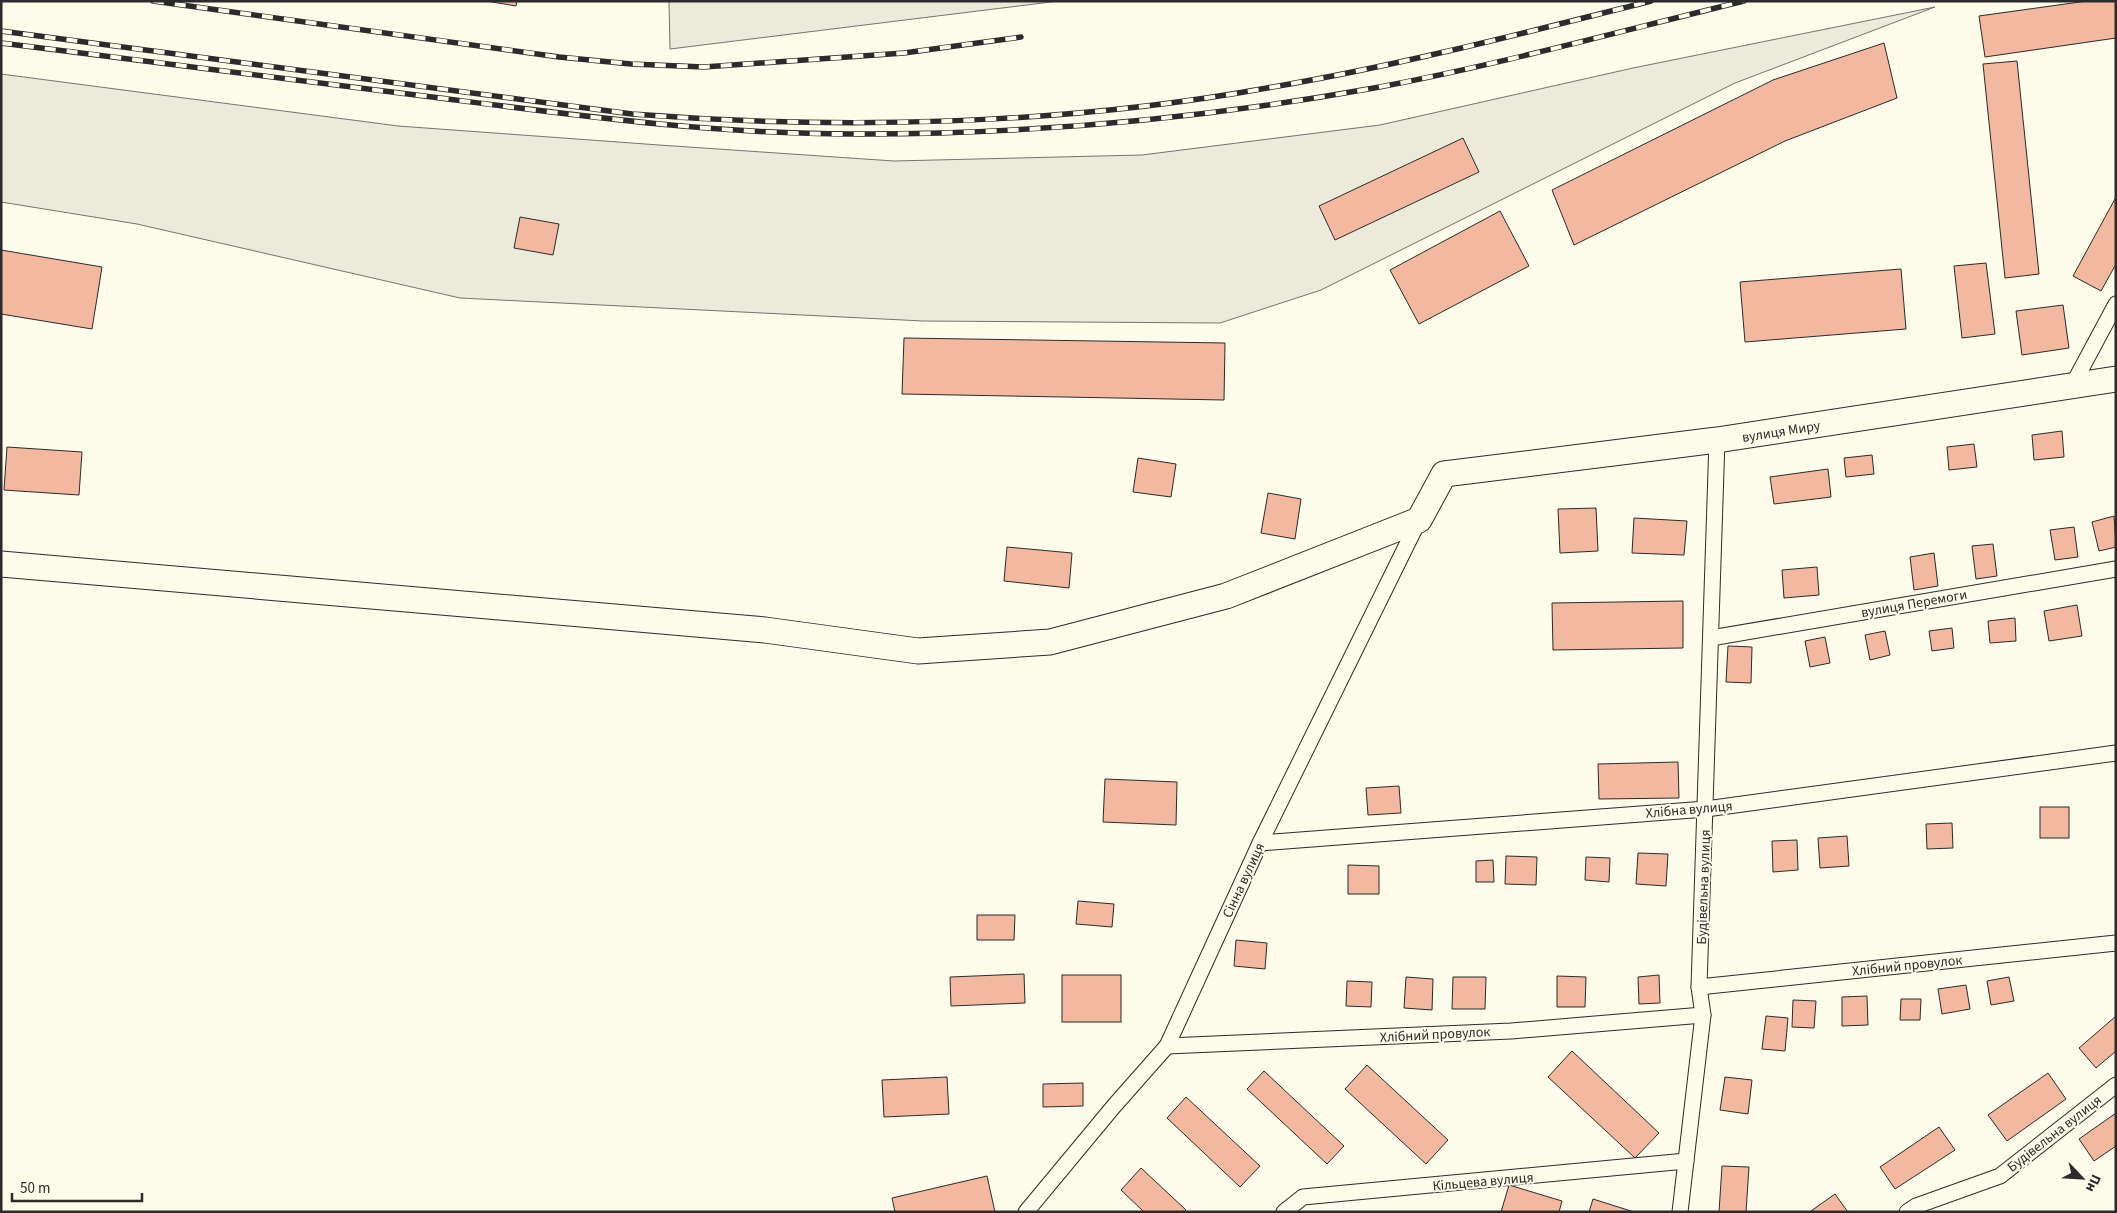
<svg xmlns="http://www.w3.org/2000/svg" width="2117" height="1213" font-family="'Source Sans 3',sans-serif">
<style>
.green{fill:#ecebdb;stroke:#74746e}
.building{fill:#f2b8a0;stroke:#2b2b2b}
.lines{fill:none;stroke-linecap:round;stroke-linejoin:round}
.minor-casing{stroke:#2b2b2b;stroke-width:17}
.primary-casing{stroke:#2b2b2b;stroke-width:27}
.minor{stroke:#fdfbea;stroke-width:15}
.primary{stroke:#fdfbea;stroke-width:25}
.rail-casing{stroke:#2b2b2b;stroke-width:5.5}
.rail{stroke:#fdfbea;stroke-width:4;stroke-dasharray:11;stroke-linecap:butt}
.labels{text-anchor:middle;stroke-width:4;stroke-linejoin:round;paint-order:stroke}
.street-label{font-size:14px;fill:#2b2b2b;stroke:#fdfbea}
</style>
<rect width="100%" height="100%" fill="#fdfbea"/>
<g class="green">
<path d="M669,1h390l-389,48z"/>
<path d="M1935,7l-200,76 -414,207 -101,33 -297,-2 -463,-23 -323,-74 -136,-22v-128l397,52 261,19 235,16 248,-6 238,-30 253,-57z"/>
</g>
<g class="building">
<path d="M486,1h31l-1,5z"/>
<path d="M2087,1h29v37l-131,19 -6,-41z"/>
<path d="M1884,43l13,55 -112,43 -211,104 -22,-55 221,-110z"/>
<path d="M2017,61l22,213 -34,4 -22,-214z"/>
<path d="M1463,138l16,34 -144,68 -16,-34z"/>
<path d="M2116,197v67l-15,27 -28,-15z"/>
<path d="M1500,211l29,55 -110,58 -29,-54z"/>
<path d="M520,217l39,7 -6,31 -39,-7z"/>
<path d="M1,250l101,17 -10,62 -91,-15z"/>
<path d="M1986,263l9,71 -33,4 -8,-72z"/>
<path d="M1901,269l5,60 -161,13 -5,-60z"/>
<path d="M2063,305l6,43 -47,7 -6,-44z"/>
<path d="M904,338l321,5 -1,57 -322,-6z"/>
<path d="M2062,431l2,26 -30,3 -2,-25z"/>
<path d="M1974,444l3,23 -28,3 -2,-23z"/>
<path d="M7,447l75,5 -3,43 -75,-5z"/>
<path d="M1872,455l2,19 -28,3 -2,-19z"/>
<path d="M1138,458l38,6 -5,33 -38,-5z"/>
<path d="M1828,469l3,28 -57,7 -4,-27z"/>
<path d="M1268,493l33,6 -6,40 -34,-6z"/>
<path d="M1596,508l2,43 -38,2 -2,-44z"/>
<path d="M2114,516l2,31 -17,4 -7,-29z"/>
<path d="M1634,518l53,3 -3,34 -52,-2z"/>
<path d="M2074,527l4,30 -23,3 -5,-30z"/>
<path d="M1993,544l4,32 -21,3 -4,-33z"/>
<path d="M1007,547l65,6 -3,35 -65,-7z"/>
<path d="M1934,553l4,33 -24,4 -4,-33z"/>
<path d="M1817,567l2,28 -35,3 -2,-28z"/>
<path d="M1683,601v47l-130,2 -1,-47z"/>
<path d="M2077,605l5,31 -33,5 -5,-30z"/>
<path d="M2015,618l1,23 -26,2 -2,-22z"/>
<path d="M1952,628l2,20 -22,3 -3,-20z"/>
<path d="M1885,631l5,24 -20,5 -5,-25z"/>
<path d="M1825,637l5,26 -20,4 -5,-26z"/>
<path d="M1728,646l24,1 -1,36 -25,-1z"/>
<path d="M1678,762l1,36 -80,1 -1,-35z"/>
<path d="M1105,779l72,3 -1,43 -73,-3z"/>
<path d="M1399,786l2,27 -33,2 -2,-27z"/>
<rect x="2040" y="807" width="29" height="31"/>
<path d="M1952,823l1,25 -26,1 -1,-25z"/>
<path d="M1847,836l2,30 -29,2 -2,-30z"/>
<path d="M1797,840l1,30 -25,2 -1,-31z"/>
<path d="M1638,853l30,1 -2,32 -30,-2z"/>
<path d="M1506,856l31,1 -1,28 -31,-1z"/>
<path d="M1586,857l24,1 -1,24 -24,-2z"/>
<path d="M1493,860l1,22h-18v-21z"/>
<path d="M1348,865l31,1v28h-31z"/>
<path d="M1078,901l36,3 -2,23 -36,-3z"/>
<path d="M977,915h38l-1,25h-37z"/>
<path d="M1236,940l31,3 -2,26 -31,-3z"/>
<path d="M1024,974l1,29 -74,3 -1,-29z"/>
<rect x="1062" y="975" width="59" height="47"/>
<path d="M1659,975l1,28 -21,1 -1,-27z"/>
<path d="M1557,976l29,1 -1,30h-28z"/>
<path d="M1406,977l27,2 -1,31 -28,-2z"/>
<path d="M1453,977h33l-1,32h-33z"/>
<path d="M2009,977l5,24 -23,4 -4,-24z"/>
<path d="M1347,981l25,1 -1,25 -25,-1z"/>
<path d="M1966,985l4,24 -28,5 -4,-25z"/>
<path d="M1867,996l1,29 -26,1v-29z"/>
<path d="M1901,999h20l-1,21h-20z"/>
<path d="M1793,1000l23,1 -2,27 -22,-1z"/>
<path d="M1766,1016l22,2 -3,33 -23,-2z"/>
<path d="M2116,1016v35l-20,17 -17,-20z"/>
<path d="M1572,1051l87,82 -24,25 -87,-81z"/>
<path d="M1367,1065l81,75 -22,24 -81,-75z"/>
<path d="M1264,1071l80,75 -17,18 -80,-75z"/>
<path d="M2048,1073l18,26 -59,42 -19,-26z"/>
<path d="M947,1077l2,37 -65,3 -2,-37z"/>
<path d="M1725,1077l27,3 -4,34 -28,-4z"/>
<path d="M1083,1083v23l-40,1v-23z"/>
<path d="M1186,1097l74,69 -20,21 -73,-69z"/>
<path d="M2116,1113v33l-22,15 -15,-22z"/>
<path d="M1939,1127l16,23 -60,39 -15,-22z"/>
<path d="M1722,1166l27,1 -3,45h-27z"/>
<path d="M1141,1168l45,42 -2,2h-40l-23,-22z"/>
<path d="M987,1176l8,36h-100l-3,-14z"/>
<path d="M1509,1185l53,16 -3,11h-58z"/>
<path d="M1835,1194l13,18h-37v-1z"/>
<path d="M1593,1199l41,13h-45z"/>
</g>
<g class="lines">
<g class="minor-casing">
<g id="minor">
<path d="M2072,386l44,-82"/>
<path d="M1711,638l405,-69"/>
<path d="M1260,843l446,-34 410,-56"/>
<path d="M1699,987l417,-44"/>
<path d="M1167,1046l344,-15 192,-16"/>
<path d="M1026,1212l88,-106 53,-60 93,-203 159,-323"/>
<path d="M1284,1212l19,-15 383,-36"/>
<path d="M1680,1212l23,-197 -4,-28 18,-547"/>
<path d="M1907,1212l9,-6 84,-30 116,-91"/>
</g>
</g>
<g class="primary-casing">
<path id="primary" d="M1,564l764,66 153,21 132,-9 176,-46 193,-76 25,-46 273,-34 399,-61"/>
</g>
<use href="#minor" class="minor"/>
<use href="#primary" class="primary"/>
<g class="rail-casing">
<g id="rail">
<path d="M153,1l406,56 72,7 73,3 200,-14 117,-16"/>
<path d="M1,31l631,83c208,16 430,11 635,-26 130,-22 257,-55 384,-87"/>
<path d="M1,43c147,18 293,37 439,55 141,18 281,37 423,36 171,0 343,-16 511,-46 124,-23 247,-57 370,-87"/>
</g>
</g>
<use href="#rail" class="rail"/>
</g>
<g class="labels">
<g class="street-label">
<text transform="translate(1781 431) rotate(-9)" y="5">вулиця Миру</text>
<text transform="translate(1914 603) rotate(-10)" y="5">вулиця Перемоги</text>
<text transform="translate(1689 809) rotate(-5)" y="5">Хлібна вулиця</text>
<text transform="translate(1243 880) rotate(-65)" y="5">Сінна вулиця</text>
<text transform="translate(1703 887) rotate(-88)" y="5">Будівельна вулиця</text>
<text transform="translate(1907 965) rotate(-6)" y="5">Хлібний провулок</text>
<text transform="translate(1435 1034) rotate(-3)" y="5">Хлібний провулок</text>
<text transform="translate(2054 1133) rotate(-38)" y="5">Будівельна вулиця</text>
<text transform="translate(1483 1181) rotate(-5)" y="5">Кільцева вулиця</text>
</g>
</g>
<rect width="2117" height="1213" fill="none" stroke="#2b2b2b" stroke-width="5"/>
<g transform="translate(2082 1178) rotate(115)" stroke="#fdfbea" stroke-width="4" paint-order="stroke">
<path d="M0-4L9 19L0 12L-9 19Z" fill="#2b2b2b"/>
<text y="-8" font-size="14" font-weight="bold" text-anchor="middle" fill="#2b2b2b">Пн</text>
</g>
<path d="M12 1193v8h130v-8" fill="none" stroke="#2b2b2b" stroke-width="2.5"/>
<text x="20" y="1193" font-size="15" fill="#2b2b2b" stroke="#fdfbea" stroke-width="4" paint-order="stroke">50 m</text>
</svg>
